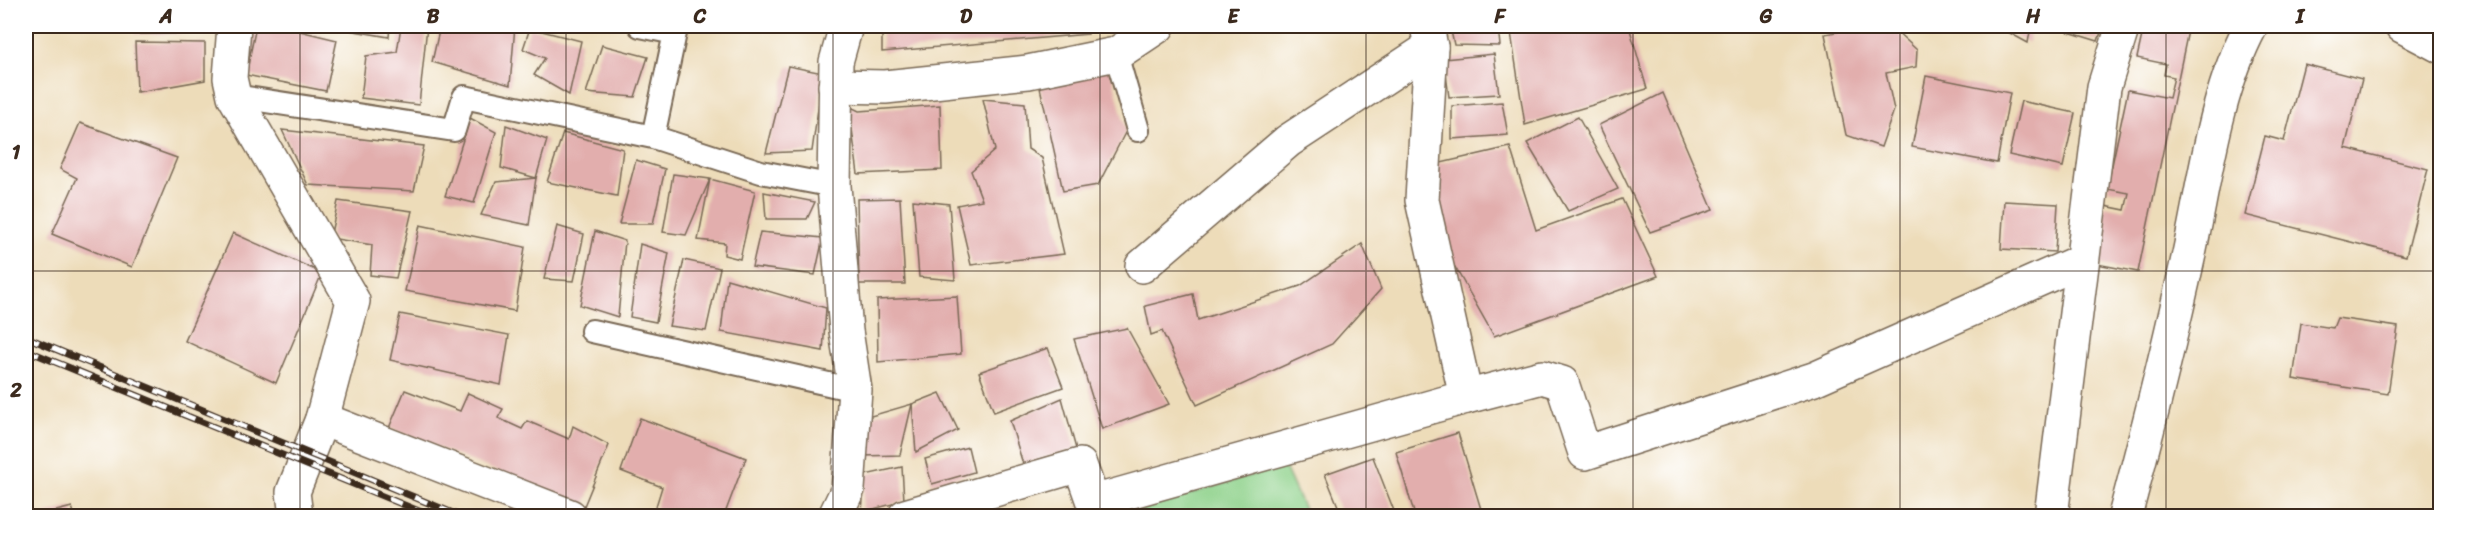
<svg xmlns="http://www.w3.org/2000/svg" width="2466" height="542" font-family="Sriracha,sans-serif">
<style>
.green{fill:#8ed18a;stroke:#647e54;stroke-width:1.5}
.building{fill:#e2aead}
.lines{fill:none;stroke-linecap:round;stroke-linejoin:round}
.lane-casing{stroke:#796854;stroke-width:26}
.street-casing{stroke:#796854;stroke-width:36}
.secondary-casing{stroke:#796854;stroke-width:36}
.highway-casing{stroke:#796854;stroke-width:36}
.lane{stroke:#fff;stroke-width:22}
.street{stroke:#fff;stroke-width:33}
.secondary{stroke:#fff;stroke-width:33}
.highway{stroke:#fff;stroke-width:33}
.rail-casing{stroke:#3b2a1e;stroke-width:7}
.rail{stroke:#fff;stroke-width:4.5;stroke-dasharray:14;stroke-linecap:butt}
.grid{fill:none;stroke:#3b2a1e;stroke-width:1.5;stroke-opacity:0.55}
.neatline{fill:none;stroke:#3b2a1e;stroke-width:2}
.grid-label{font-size:20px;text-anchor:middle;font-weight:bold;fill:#3b2a1e}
</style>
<rect width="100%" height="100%" fill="#fff"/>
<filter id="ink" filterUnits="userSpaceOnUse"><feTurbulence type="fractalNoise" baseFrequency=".0167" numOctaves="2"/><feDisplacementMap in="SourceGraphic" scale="12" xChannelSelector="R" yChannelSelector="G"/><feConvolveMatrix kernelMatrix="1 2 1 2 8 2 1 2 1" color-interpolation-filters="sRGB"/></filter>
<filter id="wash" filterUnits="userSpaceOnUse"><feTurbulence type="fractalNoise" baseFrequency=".008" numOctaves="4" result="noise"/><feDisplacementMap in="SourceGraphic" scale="24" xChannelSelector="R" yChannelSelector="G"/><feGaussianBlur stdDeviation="1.35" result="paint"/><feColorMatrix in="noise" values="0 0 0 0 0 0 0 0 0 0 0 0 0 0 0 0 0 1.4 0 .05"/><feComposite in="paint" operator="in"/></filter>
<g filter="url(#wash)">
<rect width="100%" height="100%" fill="#eddcb9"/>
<path class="green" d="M1284,465l23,51h-190z"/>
<g id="blocks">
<g class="building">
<path d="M136,26h78l1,7 -79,1z"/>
<path d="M256,26h23l58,14 -11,51 -80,-16z"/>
<path d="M326,26h64l-1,11z"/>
<path d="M401,26h26l-8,79 -58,-7 5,-42 31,-4z"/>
<path d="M440,26h75l-5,59 -78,-23z"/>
<path d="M882,26h206v8l-206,18z"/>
<path d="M1450,26h48l2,20 -46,-1z"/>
<path d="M1510,26h119l18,63 -122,36z"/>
<path d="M1867,26h15l13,4 22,20 -1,17 -30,6 8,37 -13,37 -35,-12 -21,-101z"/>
<path d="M1997,26h34l-3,17z"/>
<path d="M2049,26h54l-5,15z"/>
<path d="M2144,26h45l-51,246 -46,-9 13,-57 20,4 4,-17 -22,-4 21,-99 41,8 5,-21 -10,-2 2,-11 -29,-6z"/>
<path d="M530,28l51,13 -12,54 -35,-20 11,-17 -22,-9z"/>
<path d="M135,42l70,1v37l-68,12z"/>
<path d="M602,45l46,12 -13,40 -49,-4z"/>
<path d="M1494,54l5,40 -50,3 -5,-38z"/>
<path d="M2304,64l58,15 -17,69 83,21 -22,87 -161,-41 20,-79 19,5z"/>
<path d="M788,66l35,7 -11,78 -46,2z"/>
<path d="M1110,66l16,65 -28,54 -35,6 -24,-108z"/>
<path d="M1926,76l84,17 -13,70 -85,-16z"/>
<path d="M1663,93l50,117 -63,22 -51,-107z"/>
<path d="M983,99l42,4 3,46 14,9 22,96 -93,11 -14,-60 25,-5 -11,-29 24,-21z"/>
<path d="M2021,101l54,12 -12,54 -54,-12z"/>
<path d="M1502,102l6,33 -56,4v-33z"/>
<path d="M940,105l2,65 -84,4 -9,-68 10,5z"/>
<path d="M1578,117l40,72 -50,22 -41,-68z"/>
<path d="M470,118l26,14 -22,71 -29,-7z"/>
<path d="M80,123l97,35 -45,109 -80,-33 25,-56 -17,-9z"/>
<path d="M506,125l41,15 -11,38 -35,-10z"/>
<path d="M282,130l142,16 -10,45 -106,-6z"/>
<path d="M563,133l60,16 -6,47 -70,-14z"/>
<path d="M1510,147l26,83 86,-31 36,77 -164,60 -43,-76 -19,-95z"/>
<path d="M636,160l29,9 -12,55h-34z"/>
<path d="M673,174l37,5 45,12 -15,68 -16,-4 1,-12 -27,-3 12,-61 -24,56 -23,-3z"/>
<path d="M536,178l-7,47 -48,-10 15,-33z"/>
<path d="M764,192l51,10 -8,17h-41z"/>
<path d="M900,198l5,86h-46l-2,-85z"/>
<path d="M913,200l36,4 6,76 -36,-3z"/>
<path d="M338,201l74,10 -16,67 -26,-3 2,-30 -42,-7z"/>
<path d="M2004,201l54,3 -3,48 -54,-3z"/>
<path d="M420,225l105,22 -10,64 -110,-20z"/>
<path d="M557,226l27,8 -10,47 -30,-2z"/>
<path d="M595,231l30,10 -7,76 -38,-12z"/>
<path d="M760,232l63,6 -8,37 -63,-8z"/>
<path d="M233,233l89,40 -46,110 -91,-42z"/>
<path d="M640,244l29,9 -13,69 -26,-5z"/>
<path d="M1362,244l19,45 -49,55 -135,61 -35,-74 -11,4 -6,-29 48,-12 5,26 102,-34z"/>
<path d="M684,260l36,8 -14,63 -37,-5z"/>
<path d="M727,279l99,29 -3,43 -102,-19z"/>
<path d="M957,296l4,58 -83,8 -1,-62z"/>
<path d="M400,314l109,21 -8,50 -111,-25z"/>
<path d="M2337,318l61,9 -10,67 -95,-15 8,-56 32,5z"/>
<path d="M1127,328l42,76 -67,25 -28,-90z"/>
<path d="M1048,348l15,39 -69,25 -15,-40z"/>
<path d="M405,390l55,21 8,-18 35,16 -5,9 24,11 5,-8 42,18 4,-13 36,19 -25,61 -195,-78z"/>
<path d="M940,393l18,37 -42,22 -4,-48z"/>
<path d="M1062,398l14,51 -53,15 -13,-43z"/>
<path d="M912,404l-12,51 -38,1 2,-38z"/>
<path d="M640,418l106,40 -22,58h-71l9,-29 -41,-16z"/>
<path d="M1458,433l25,83h-68l-19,-64z"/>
<path d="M968,447l6,25 -42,12 -7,-25z"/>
<path d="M1373,457l23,59h-54l-17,-42z"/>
<path d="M902,467l2,34 -42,11 3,-37z"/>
<path d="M72,507l3,9h-38z"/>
</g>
</g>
</g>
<g filter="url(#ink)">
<use href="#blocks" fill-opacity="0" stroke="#796854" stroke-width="1.5"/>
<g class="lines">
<g class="lane-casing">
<g id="lane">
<path d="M640,26l35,7 -22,104"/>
<path d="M1116,54l22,76"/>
<path d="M234,96l220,34 10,-33 189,40 108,35 73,14"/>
<path d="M592,331l263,59"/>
</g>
</g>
<g class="street-casing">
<g id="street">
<path d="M234,26l-4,52 4,18 119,205 -31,118 -29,73 3,24"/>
<path d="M835,86l50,1 143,-15 88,-18 42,-28"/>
<path d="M1142,266l146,-125 143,-94"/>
<path d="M1466,397l76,-20 20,6 23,70 229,-74 267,-118"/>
<path d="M322,419l248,97"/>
<path d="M835,516l13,-27 7,-99 -9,-59 -12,-145 2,-124 10,-36"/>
<path d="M905,516l175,-51 13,37 373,-105 -44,-197 9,-153 -4,-21"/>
<path d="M2051,516l53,-429 19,-61"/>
</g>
</g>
<g class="secondary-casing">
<path id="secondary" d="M2125,516c23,-87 45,-174 64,-262 16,-74 26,-161 62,-228"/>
</g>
<g class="highway-casing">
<path id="highway" d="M2402,26l38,20"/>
</g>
<use href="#lane" class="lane"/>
<use href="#street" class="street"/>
<use href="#secondary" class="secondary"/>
<use href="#highway" class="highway"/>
<g class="rail-casing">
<g id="rail">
<path d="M26,337l434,179"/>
<path d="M26,350l405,166"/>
</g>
</g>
<use href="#rail" class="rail"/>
</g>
</g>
<path class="grid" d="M300,26v490M566,26v490M833,26v490M1100,26v490M1366,26v490M1633,26v490M1900,26v490M2166,26v490M26,271h2414"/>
<rect width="2466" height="542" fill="none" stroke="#fff" stroke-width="66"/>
<rect x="33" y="33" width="2400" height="476" class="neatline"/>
<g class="grid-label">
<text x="166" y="23">A</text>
<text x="433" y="23">B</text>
<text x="700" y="23">C</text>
<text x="966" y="23">D</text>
<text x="1233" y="23">E</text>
<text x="1500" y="23">F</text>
<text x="1766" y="23">G</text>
<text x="2033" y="23">H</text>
<text x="2300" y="23">I</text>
<text x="16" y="159">1</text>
<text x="16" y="397">2</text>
</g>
</svg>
